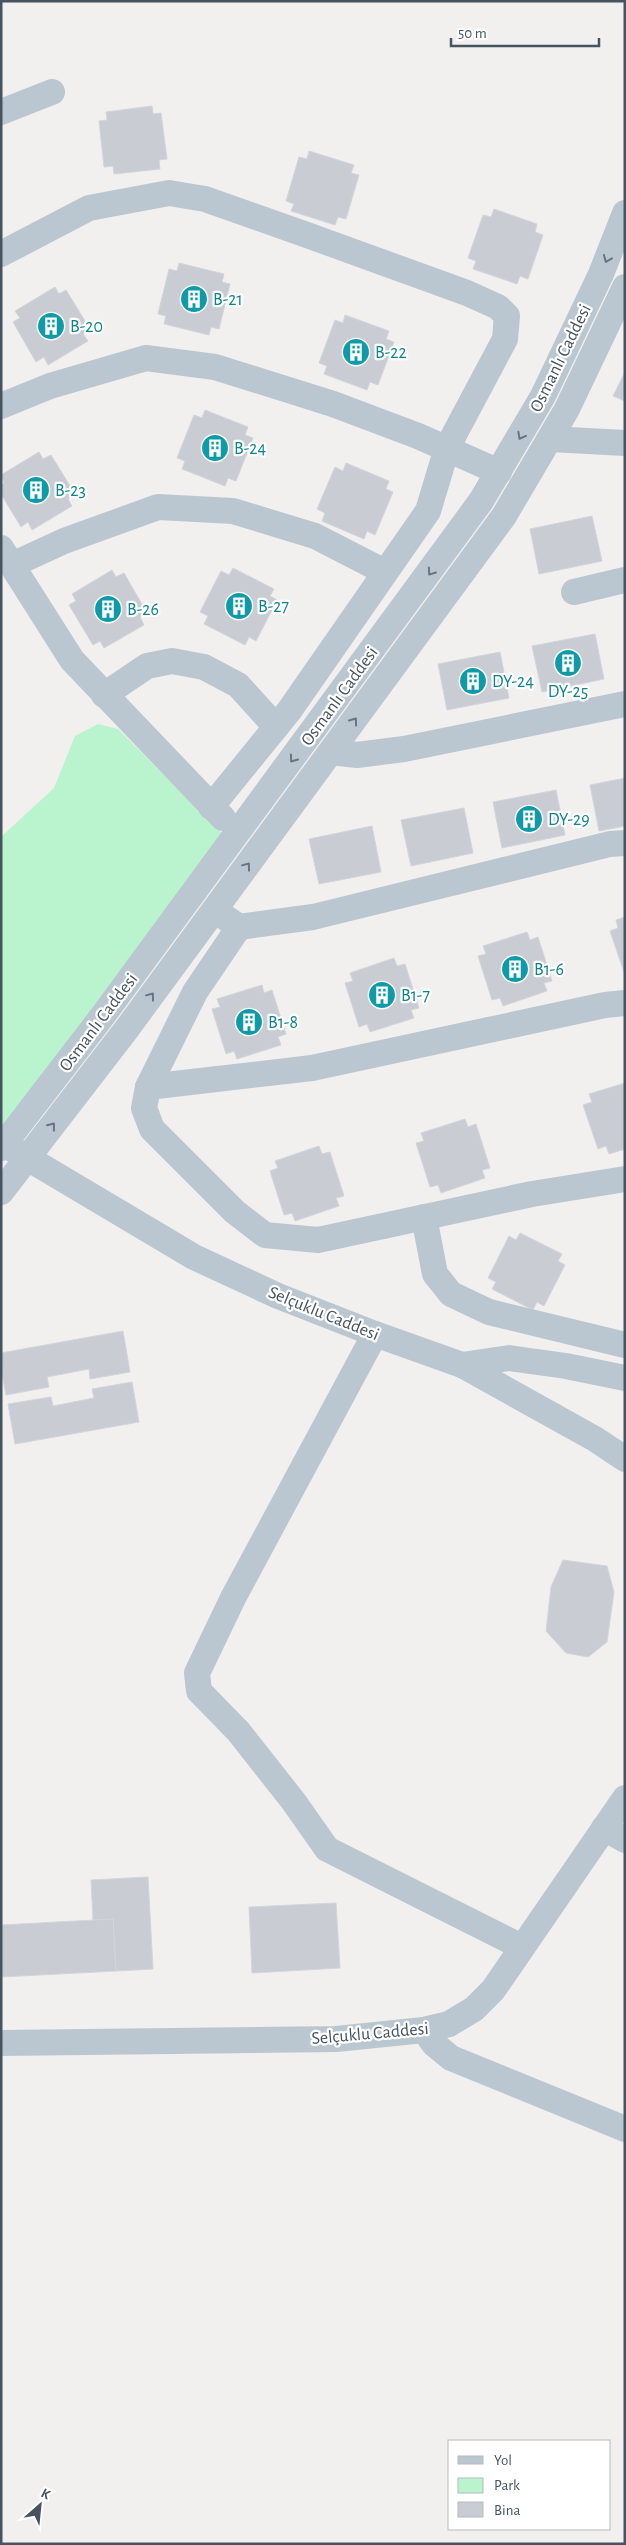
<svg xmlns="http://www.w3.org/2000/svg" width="626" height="2545" font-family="'Alegreya Sans',sans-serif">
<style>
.green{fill:#b9f4ce}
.building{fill:#c9ccd2;stroke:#d2d5db}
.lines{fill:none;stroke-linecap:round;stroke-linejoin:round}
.minor{stroke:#bbc7d0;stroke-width:26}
.oneway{stroke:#687681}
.labels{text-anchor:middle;stroke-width:4.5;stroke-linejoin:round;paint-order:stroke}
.culture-label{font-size:18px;fill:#0d838f;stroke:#fff;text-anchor:start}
.street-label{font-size:18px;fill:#45545f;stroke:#fff}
</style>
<rect width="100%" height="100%" fill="#f2efef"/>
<path class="green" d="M98,724l20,5 105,105 -222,296v-293l53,-49 21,-52z"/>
<g class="building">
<path d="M152,106l1,8 8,-1 6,46 -8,1 1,9 -46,5 -1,-8 -9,1 -5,-46 8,-1 -1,-8z"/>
<path d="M309,151l45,14 -3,8 8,2 -13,44 -8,-2 -3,8 -44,-14 3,-7 -8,-3 13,-44 8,2z"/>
<path d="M494,209l43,15 -2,8 8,3 -15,44 -8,-3 -3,8 -44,-15 3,-8 -8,-3 15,-43 8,2z"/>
<path d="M179,263l45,11 -2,8 8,2 -11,45 -8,-2 -2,8 -45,-11 2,-8 -8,-2 11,-45 8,2z"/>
<path d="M55,287l4,7 7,-4 24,39 -7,5 5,7 -40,24 -4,-8 -8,5 -23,-40 7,-4 -5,-7z"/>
<path d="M345,315l44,16 -3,8 8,3 -16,43 -8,-3 -3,8 -43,-16 3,-8 -8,-3 16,-43 8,3z"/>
<path d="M625,372v29l-12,-5z"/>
<path d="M205,410l43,17 -3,8 8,3 -17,43 -8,-3 -3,8 -43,-17 3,-8 -8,-3 17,-43 8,3z"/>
<path d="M39,452l4,7 8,-4 24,39 -7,5 4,7 -40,24 -4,-8 -7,5 -20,-33v-9l3,-2 -3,-8z"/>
<path d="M346,463l43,18 -3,8 7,3 -18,43 -8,-4 -3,8 -42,-18 3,-8 -8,-4 18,-42 8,4z"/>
<path d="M592,516l10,45 -63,13 -9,-45z"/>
<path d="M233,568l41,21 -4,7 7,4 -21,41 -7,-4 -4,8 -41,-21 4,-8 -8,-4 21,-41 8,4z"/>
<path d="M112,570l4,7 8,-4 23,40 -7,4 4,8 -40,23 -4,-7 -7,4 -24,-40 7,-4 -4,-7z"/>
<path d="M595,634l9,45 -62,13 -10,-46z"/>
<path d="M500,652l9,46 -62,12 -9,-46z"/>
<path d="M625,778v48l-26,5 -9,-46z"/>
<path d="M556,790l9,45 -63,13 -9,-46z"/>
<path d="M464,808l9,45 -62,13 -10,-46z"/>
<path d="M372,826l9,46 -62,12 -10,-45z"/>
<path d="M625,917v58l-15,-44 8,-3 -2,-8z"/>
<path d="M527,932l3,8 8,-3 14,44 -8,2 3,8 -44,15 -3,-8 -8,2 -14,-44 8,-2 -3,-8z"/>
<path d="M394,958l3,8 8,-2 14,44 -8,2 3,8 -44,14 -3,-8 -8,3 -14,-44 8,-2 -3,-8z"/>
<path d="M262,985l2,8 8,-3 14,44 -8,3 3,8 -44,14 -3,-8 -8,3 -14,-45 8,-2 -3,-8z"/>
<path d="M625,1083v66l-16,5 -3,-8 -8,3 -15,-44 9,-3 -3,-8z"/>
<path d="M465,1119l3,8 8,-3 14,44 -8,2 3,8 -44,15 -3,-8 -8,2 -14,-44 8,-2 -3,-8z"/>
<path d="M319,1146l3,8 8,-2 14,44 -8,2 3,8 -44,15 -3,-8 -8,2 -14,-44 8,-3 -3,-7z"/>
<path d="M520,1233l42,21 -4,7 7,4 -21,41 -7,-4 -4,8 -41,-21 4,-7 -8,-4 21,-42 7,4z"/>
<path d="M123,1331l7,41 -40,7 -1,-10 -42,8 2,10 -43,8 -5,-27v-15z"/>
<path d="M132,1382l7,40 -124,22 -7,-40 43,-7 2,9 41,-8 -2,-9z"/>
<path d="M563,1560l44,6 7,26 -7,50 -19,15 -22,-4 -20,-22 5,-44z"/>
<path d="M148,1877l5,92 -37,2 -3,-52 -20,1 -2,-40z"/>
<path d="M336,1903l4,65 -88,5 -3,-66z"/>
<path d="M113,1919l3,52 -115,6v-52z"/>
</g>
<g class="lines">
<g class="minor">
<path d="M1,112l51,-20"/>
<path d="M1,254l88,-46 80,-15 36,6 102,36 160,58 31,14 9,9 -2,23 -58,109 -19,63 -139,200 -78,96"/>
<path d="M1,406l49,-20 96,-28 69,9 118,37 85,32 81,36"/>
<path d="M550,439l75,4"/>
<path d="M1,548l71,112 151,158"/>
<path d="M12,565l52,-24 94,-34 75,4 82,25 70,36"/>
<path d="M574,592l51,-12"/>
<path d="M104,695l43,-29 25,-5 32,6 34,18 38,42"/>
<path d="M331,752l26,3 47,-6 221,-45"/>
<path d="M226,918l13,9 74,-10 297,-73 15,-1"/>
<path d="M239,927l-44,65 -47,95 -4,21 8,21 83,83 30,23 53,5 214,-46 93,-15"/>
<path d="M148,1087l164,-19 293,-63 20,-2"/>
<path d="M1,1148l103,-134 377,-513 62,-105 58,-122 24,-61"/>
<path d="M14,1150l180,107 84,39 97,38 87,31 133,74 30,20"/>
<path d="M1,1192l125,-162 378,-514 63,-107 58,-122"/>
<path d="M424,1217l11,57 16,20 38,18 136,33"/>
<path d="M375,1334l-142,264 -36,75 2,18 39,40 56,71 33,47 195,98"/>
<path d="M462,1365l47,-7 57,8 59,12"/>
<path d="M604,1828l21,12"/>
<path d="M424,2030l10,14 17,14 174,71"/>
<path d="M1,2043l335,-4 88,-9 25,-6 25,-15 19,-19 132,-192"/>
</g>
</g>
<defs><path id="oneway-chevron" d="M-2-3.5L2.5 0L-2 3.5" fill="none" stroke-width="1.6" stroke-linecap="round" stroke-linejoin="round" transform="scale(1.25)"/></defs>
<g class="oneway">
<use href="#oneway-chevron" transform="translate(607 259) rotate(112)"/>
<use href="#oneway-chevron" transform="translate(521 436) rotate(119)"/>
<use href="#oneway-chevron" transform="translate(431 572) rotate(126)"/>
<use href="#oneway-chevron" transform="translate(354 721) rotate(-54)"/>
<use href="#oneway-chevron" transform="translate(293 759) rotate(126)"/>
<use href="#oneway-chevron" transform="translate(247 866) rotate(-53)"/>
<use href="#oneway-chevron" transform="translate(151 996) rotate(-53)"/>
<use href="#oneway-chevron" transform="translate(52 1126) rotate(-52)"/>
</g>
<defs>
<g id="building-disc" transform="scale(1.4375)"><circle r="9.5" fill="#0f9aa8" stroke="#fff"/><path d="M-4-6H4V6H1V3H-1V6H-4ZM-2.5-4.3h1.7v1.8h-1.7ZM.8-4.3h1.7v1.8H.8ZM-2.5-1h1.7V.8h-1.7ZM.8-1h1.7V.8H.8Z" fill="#fff"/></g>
</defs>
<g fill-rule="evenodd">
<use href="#building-disc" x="194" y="299"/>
<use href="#building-disc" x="51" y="326"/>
<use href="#building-disc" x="356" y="352"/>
<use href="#building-disc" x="215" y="448"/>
<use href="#building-disc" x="36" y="490"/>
<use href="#building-disc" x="239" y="606"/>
<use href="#building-disc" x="108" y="609"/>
<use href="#building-disc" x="568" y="663"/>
<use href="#building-disc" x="473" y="681"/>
<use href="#building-disc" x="529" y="819"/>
<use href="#building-disc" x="515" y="969"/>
<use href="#building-disc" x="382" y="995"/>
<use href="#building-disc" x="249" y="1022"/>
</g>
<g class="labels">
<g class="culture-label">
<text x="213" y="305">B-21</text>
<text x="70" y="332">B-20</text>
<text x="375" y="358">B-22</text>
<text x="234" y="454">B-24</text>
<text x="55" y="496">B-23</text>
<text x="258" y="612">B-27</text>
<text x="127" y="615">B-26</text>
<text x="492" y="687">DY-24</text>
<text x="568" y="697" text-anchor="middle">DY-25</text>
<text x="548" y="825">DY-29</text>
<text x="534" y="975">B1-6</text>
<text x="401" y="1001">B1-7</text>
<text x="268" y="1028">B1-8</text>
</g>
<g class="street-label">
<text transform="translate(560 358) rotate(-64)" y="6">Osmanlı Caddesi</text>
<text transform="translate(339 696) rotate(-54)" y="6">Osmanlı Caddesi</text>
<text transform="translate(98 1022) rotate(-53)" y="6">Osmanlı Caddesi</text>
<text transform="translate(324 1313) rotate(22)" y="6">Selçuklu Caddesi</text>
<text transform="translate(370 2033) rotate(-5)" y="6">Selçuklu Caddesi</text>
</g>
</g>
<rect width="626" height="2545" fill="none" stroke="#45545f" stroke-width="5"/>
<rect x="448" y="2440" width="162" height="90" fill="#ffffff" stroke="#b5bbbf"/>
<rect x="458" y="2456" width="25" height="8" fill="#bbc7d0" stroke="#b5bbbf"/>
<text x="494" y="2465" font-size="15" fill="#45545f">Yol</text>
<rect x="458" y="2478" width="25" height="15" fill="#b9f4ce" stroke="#b5bbbf"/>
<text x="494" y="2490" font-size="15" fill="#45545f">Park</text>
<rect x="458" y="2502" width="25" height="15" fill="#c9ccd2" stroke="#b5bbbf"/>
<text x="494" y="2515" font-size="15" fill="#45545f">Bina</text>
<g transform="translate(40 2505) rotate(27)" stroke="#ffffff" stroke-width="4" paint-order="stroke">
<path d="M0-4L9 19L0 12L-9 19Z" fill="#45545f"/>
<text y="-8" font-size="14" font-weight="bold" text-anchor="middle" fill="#45545f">K</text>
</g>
<path d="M451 38v8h148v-8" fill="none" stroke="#45545f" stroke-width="2.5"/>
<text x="458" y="38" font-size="15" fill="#45545f" stroke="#ffffff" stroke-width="4" paint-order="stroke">50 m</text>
</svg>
